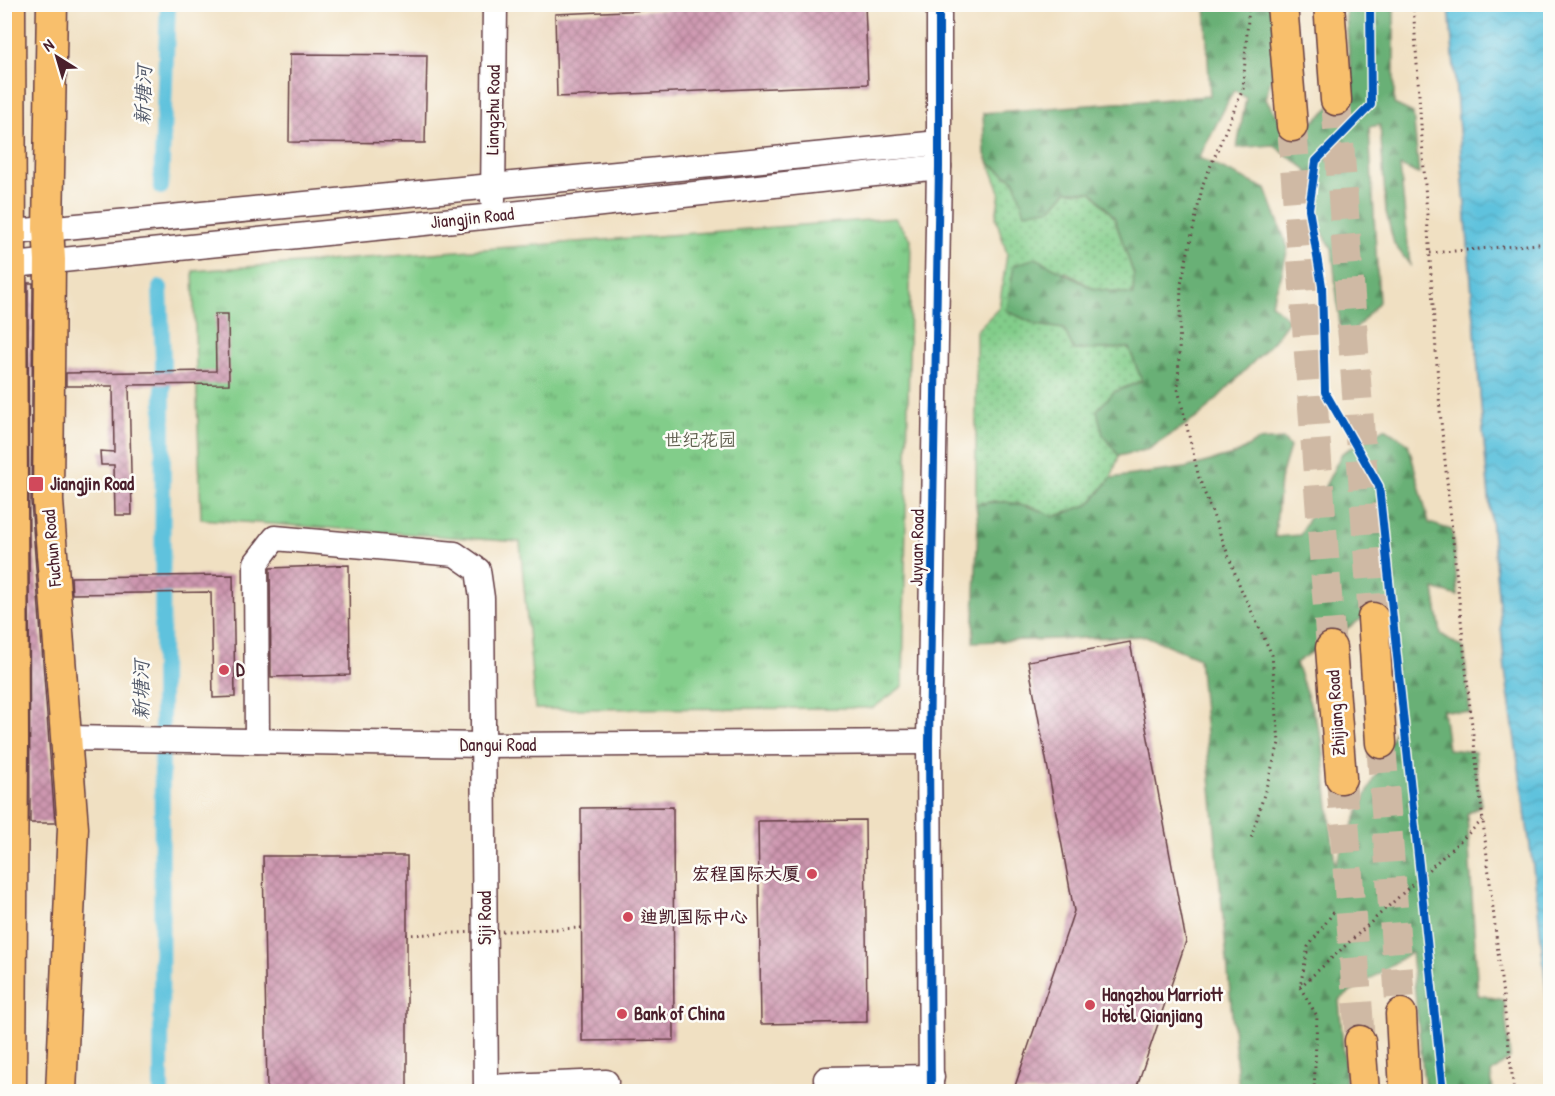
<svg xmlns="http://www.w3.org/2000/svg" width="1555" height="1096" font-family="'Patrick Hand','LXGW WenKai TC',sans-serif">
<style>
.grass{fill:url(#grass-dots);stroke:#66765a;stroke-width:1.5}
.forest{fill:url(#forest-firs);stroke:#5a6850;stroke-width:1.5;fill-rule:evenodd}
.park{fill:url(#park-tufts);stroke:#66765a;stroke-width:1.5}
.water{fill:url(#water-waves);stroke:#547084;stroke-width:1.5}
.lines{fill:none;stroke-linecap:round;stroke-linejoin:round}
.canal{stroke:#5fc2dd;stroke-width:16}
.building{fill:url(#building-cross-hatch)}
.major-tunnel{stroke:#cfb9a4;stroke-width:30;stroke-dasharray:30 15;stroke-linecap:butt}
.minor-casing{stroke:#633c42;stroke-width:27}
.major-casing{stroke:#633c42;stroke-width:33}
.path{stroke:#633c42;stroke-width:3;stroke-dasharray:1.5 4.5;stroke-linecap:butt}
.minor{stroke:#fff;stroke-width:24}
.major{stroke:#f8bf6c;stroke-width:30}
.path-bridge{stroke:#633c42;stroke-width:3;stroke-dasharray:1.5 4.5;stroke-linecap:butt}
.cycleway-casing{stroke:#fdfcf7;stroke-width:11}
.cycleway{stroke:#0057b8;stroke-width:8}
.poi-dot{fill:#d1495b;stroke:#fdfcf7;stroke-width:2}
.labels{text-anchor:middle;stroke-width:5;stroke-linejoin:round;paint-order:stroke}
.street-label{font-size:18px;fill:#4a1f2b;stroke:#fdfcf7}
.park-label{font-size:18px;fill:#5e5c4c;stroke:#fdfcf7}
.poi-label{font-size:18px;font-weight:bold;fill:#4a1f2b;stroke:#fdfcf7;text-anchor:start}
.water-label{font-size:20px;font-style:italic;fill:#515869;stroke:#fdfcf7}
</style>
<defs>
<pattern id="grass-dots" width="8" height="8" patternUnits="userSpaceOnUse" patternTransform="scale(1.5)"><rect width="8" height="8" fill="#82cd8a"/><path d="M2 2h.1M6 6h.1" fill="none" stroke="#6ca671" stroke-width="1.8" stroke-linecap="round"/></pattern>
<pattern id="forest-firs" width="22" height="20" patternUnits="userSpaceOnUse" patternTransform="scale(1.5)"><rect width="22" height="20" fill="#69b076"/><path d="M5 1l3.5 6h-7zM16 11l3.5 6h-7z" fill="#588f61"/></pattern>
<pattern id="park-tufts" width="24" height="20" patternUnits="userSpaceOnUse" patternTransform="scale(1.5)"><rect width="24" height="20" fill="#82cd8a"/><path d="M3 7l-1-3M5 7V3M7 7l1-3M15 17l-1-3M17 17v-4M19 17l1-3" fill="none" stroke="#6ca671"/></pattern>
<pattern id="water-waves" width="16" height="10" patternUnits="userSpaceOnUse" patternTransform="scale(1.5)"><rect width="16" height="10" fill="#5fc2dd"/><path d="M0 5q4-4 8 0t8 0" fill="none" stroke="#54a6be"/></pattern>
<pattern id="building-cross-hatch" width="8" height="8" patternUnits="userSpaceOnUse" patternTransform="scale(1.5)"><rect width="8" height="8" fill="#ce97b0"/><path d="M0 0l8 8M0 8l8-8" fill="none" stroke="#a97b8f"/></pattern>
</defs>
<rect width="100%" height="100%" fill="#fdfcf7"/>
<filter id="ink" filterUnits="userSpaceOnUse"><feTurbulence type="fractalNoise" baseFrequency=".0167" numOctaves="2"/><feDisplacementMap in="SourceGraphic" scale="12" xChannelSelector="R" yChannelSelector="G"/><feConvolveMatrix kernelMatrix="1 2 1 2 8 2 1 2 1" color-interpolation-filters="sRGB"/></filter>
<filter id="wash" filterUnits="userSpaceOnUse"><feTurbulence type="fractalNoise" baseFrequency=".008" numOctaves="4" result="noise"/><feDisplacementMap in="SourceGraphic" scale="24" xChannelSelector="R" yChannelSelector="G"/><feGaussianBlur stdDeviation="1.35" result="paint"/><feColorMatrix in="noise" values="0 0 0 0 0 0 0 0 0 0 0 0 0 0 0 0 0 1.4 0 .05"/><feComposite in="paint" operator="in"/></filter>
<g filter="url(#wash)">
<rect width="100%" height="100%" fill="#f0e0c2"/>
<path class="grass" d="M989,163l63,45 15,-17 25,1 22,25 20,58 -1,20 -41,-7 -27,-17 -28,54 27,4 10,21 55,-2 13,33 -28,11 -11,43 16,21 -8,22 -21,26 -37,13 -22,-11 -37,-5 -18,3v-173l23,-23 8,-54 -11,-36 4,-26z"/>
<g class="forest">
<path d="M1205,5h69l6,49 -15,44 13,19 21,18 53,-48 -7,-82h49v99l19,9 6,61 -19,-8 10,99 -16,-21 -8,-32 -6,-87 -11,2 10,175 -37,43 -10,-96 -12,-21 -14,-59 -33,-24 -36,3 9,-50 -12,-8 -35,68 67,31 22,59 -7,29 -10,26 18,17 -19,25 -69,70 -52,34 -30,7 -16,-21 -6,-25 17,-18 28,-11 -13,-33 -55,2 -10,-21 -27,-4 -30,-14 7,-46 22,-7 56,30 41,7 1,-20 -20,-58 -22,-25 -25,-1 -15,17 -27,5 -11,-33 -25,-17 -4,-9 -2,-41 227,-17z"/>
<path d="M1385,428l23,15 21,80 23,7 6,66 -24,-7 7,45 23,15 6,64 -27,-3 5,39 27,3 6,53 -14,9 11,181 26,5 6,58 -19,15 2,18h-68l-14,-139 -72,48 8,91h-108l-40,-433 -53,-22 -173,6 5,-119 -2,-19c31,-5 50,-1 78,13l36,-13 21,-26 74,-10 51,-14 21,-13 26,-2 7,8 -10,33 -5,57 25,-2 42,-82zM1385,603l13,121 -63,141 -13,-127 -26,-75z"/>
</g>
<path class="park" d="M895,218l16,21 -8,447 -30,22 -338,1 -15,-167 -319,-23 -8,-248z"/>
<path class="water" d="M1449,5h101v1024l-14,-140 -31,-219 -22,-238z"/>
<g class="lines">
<g class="canal">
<path d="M161,187l7,-183"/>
<path d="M160,288l3,72 -2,732"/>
</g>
</g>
<g id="blocks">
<g class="building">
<path d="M797,4h68l3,80 -311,13 -2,-83z"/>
<path d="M290,54l137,1 -2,88 -136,-1z"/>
<path d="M28,283h5l-2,219 24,321h-25z"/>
<path d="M215,314h13l1,70 -100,1 3,130h-17l-1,-50h-13l-1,-14 14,1 -1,-66h-47v-13l150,-2z"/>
<path d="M349,565l1,110 -79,2 -1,-109z"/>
<path d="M233,575l2,122 -22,1 -2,-106 -139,2 -1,-17z"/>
<path d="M1130,642l56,299 -51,151h-122l61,-181 -46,-250z"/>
<path d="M673,807l1,233 -92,1 -1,-233z"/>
<path d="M865,820l2,202 -106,2 -3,-203z"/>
<path d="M263,856h144v236h-140z"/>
</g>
</g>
</g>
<g filter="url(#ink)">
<use href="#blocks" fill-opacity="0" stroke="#633c42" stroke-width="1.5"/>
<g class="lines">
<g class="major-tunnel">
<path d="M1336,100l37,518"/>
<path d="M1292,126l39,522"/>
<path d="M1381,743l20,271"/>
<path d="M1341,778l19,263"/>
</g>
<g class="minor-casing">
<g id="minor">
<path d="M493,200l2,-196"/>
<path d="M4,233l935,-90"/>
<path d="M4,266l489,-50 446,-49"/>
<path d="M67,738l416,7 446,-3"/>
<path d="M257,741l-1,-178 19,-25 180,16 23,16 4,28 4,494"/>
<path d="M826,1079l106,-2"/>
<path d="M486,1087l120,-5"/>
<path d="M931,1092l-2,-350 10,-575v-163"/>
</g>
</g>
<g class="major-casing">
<g id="major">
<path d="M10,4l3,735 -2,353"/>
<path d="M52,4l-4,224 2,32 -2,241 25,327 -12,264"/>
<path d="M1282,4l10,122"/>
<path d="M1329,4l7,96"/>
<path d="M1373,618l8,125"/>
<path d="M1331,648l10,130"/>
<path d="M1401,1014l4,78"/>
<path d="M1360,1041l4,51"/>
</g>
</g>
<g class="path">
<path d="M1249,4l-6,85 -40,95 -22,100 -3,105 21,89 42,111 31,66 7,88 -28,96"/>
<path d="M1413,4l27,407 29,288 45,393"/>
<path d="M1430,253l120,-10"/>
<path d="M1314,1092l3,-76 -17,-29 8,-40 28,-38"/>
</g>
<use href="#minor" class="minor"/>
<use href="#major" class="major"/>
<g class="path-bridge">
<path d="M406,935l176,-7"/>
<path d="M1300,987l183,-167"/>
</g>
<g class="cycleway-casing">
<g id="cycleway">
<path d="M1370,4l1,101 -55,56 -7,48 13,77 3,106 54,94 64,606"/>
<path d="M931,1092l-2,-350 10,-575v-163"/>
</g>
</g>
<use href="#cycleway" class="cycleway"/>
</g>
</g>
<g class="poi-dot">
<rect x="28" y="476" width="16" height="16" rx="3"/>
<circle cx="224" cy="670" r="6"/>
<circle cx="812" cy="874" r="6"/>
<circle cx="628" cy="917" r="6"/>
<circle cx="1090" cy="1005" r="6"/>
<circle cx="622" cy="1014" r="6"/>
</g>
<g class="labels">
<g class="street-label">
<text transform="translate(493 110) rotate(-89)" y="6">Liangzhu Road</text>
<text transform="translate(472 218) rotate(-6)" y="6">Jiangjin Road</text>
<text transform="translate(52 548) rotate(-95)" y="6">Fuchun Road</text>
<text transform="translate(917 548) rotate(-89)" y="6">Juyuan Road</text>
<text transform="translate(1336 713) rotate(-94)" y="6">Zhijiang Road</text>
<text x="498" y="751">Dangui Road</text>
<text transform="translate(485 918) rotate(-90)" y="6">Siji Road</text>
</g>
<g class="park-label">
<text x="700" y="446">世纪花园</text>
</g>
<g class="poi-label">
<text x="50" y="490">Jiangjin Road</text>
<text x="236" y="676">D</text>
<text x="800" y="880" text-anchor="end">宏程国际大厦</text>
<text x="640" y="923">迪凯国际中心</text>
<text x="1102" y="1001">Hangzhou Marriott<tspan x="1102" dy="21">Hotel Qianjiang</tspan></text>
<text x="634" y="1020">Bank of China</text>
</g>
<g class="water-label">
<text transform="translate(143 95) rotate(-88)" y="7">新塘河</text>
<text transform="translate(141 690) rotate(-90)" y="7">新塘河</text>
</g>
</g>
<rect width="1555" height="1096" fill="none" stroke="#fdfcf7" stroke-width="24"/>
<g transform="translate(57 57) rotate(323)" stroke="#fdfcf7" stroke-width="4.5" paint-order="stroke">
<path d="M0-4.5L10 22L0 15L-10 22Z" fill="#4a1f2b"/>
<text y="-9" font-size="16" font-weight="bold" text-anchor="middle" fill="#4a1f2b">N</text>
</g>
</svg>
